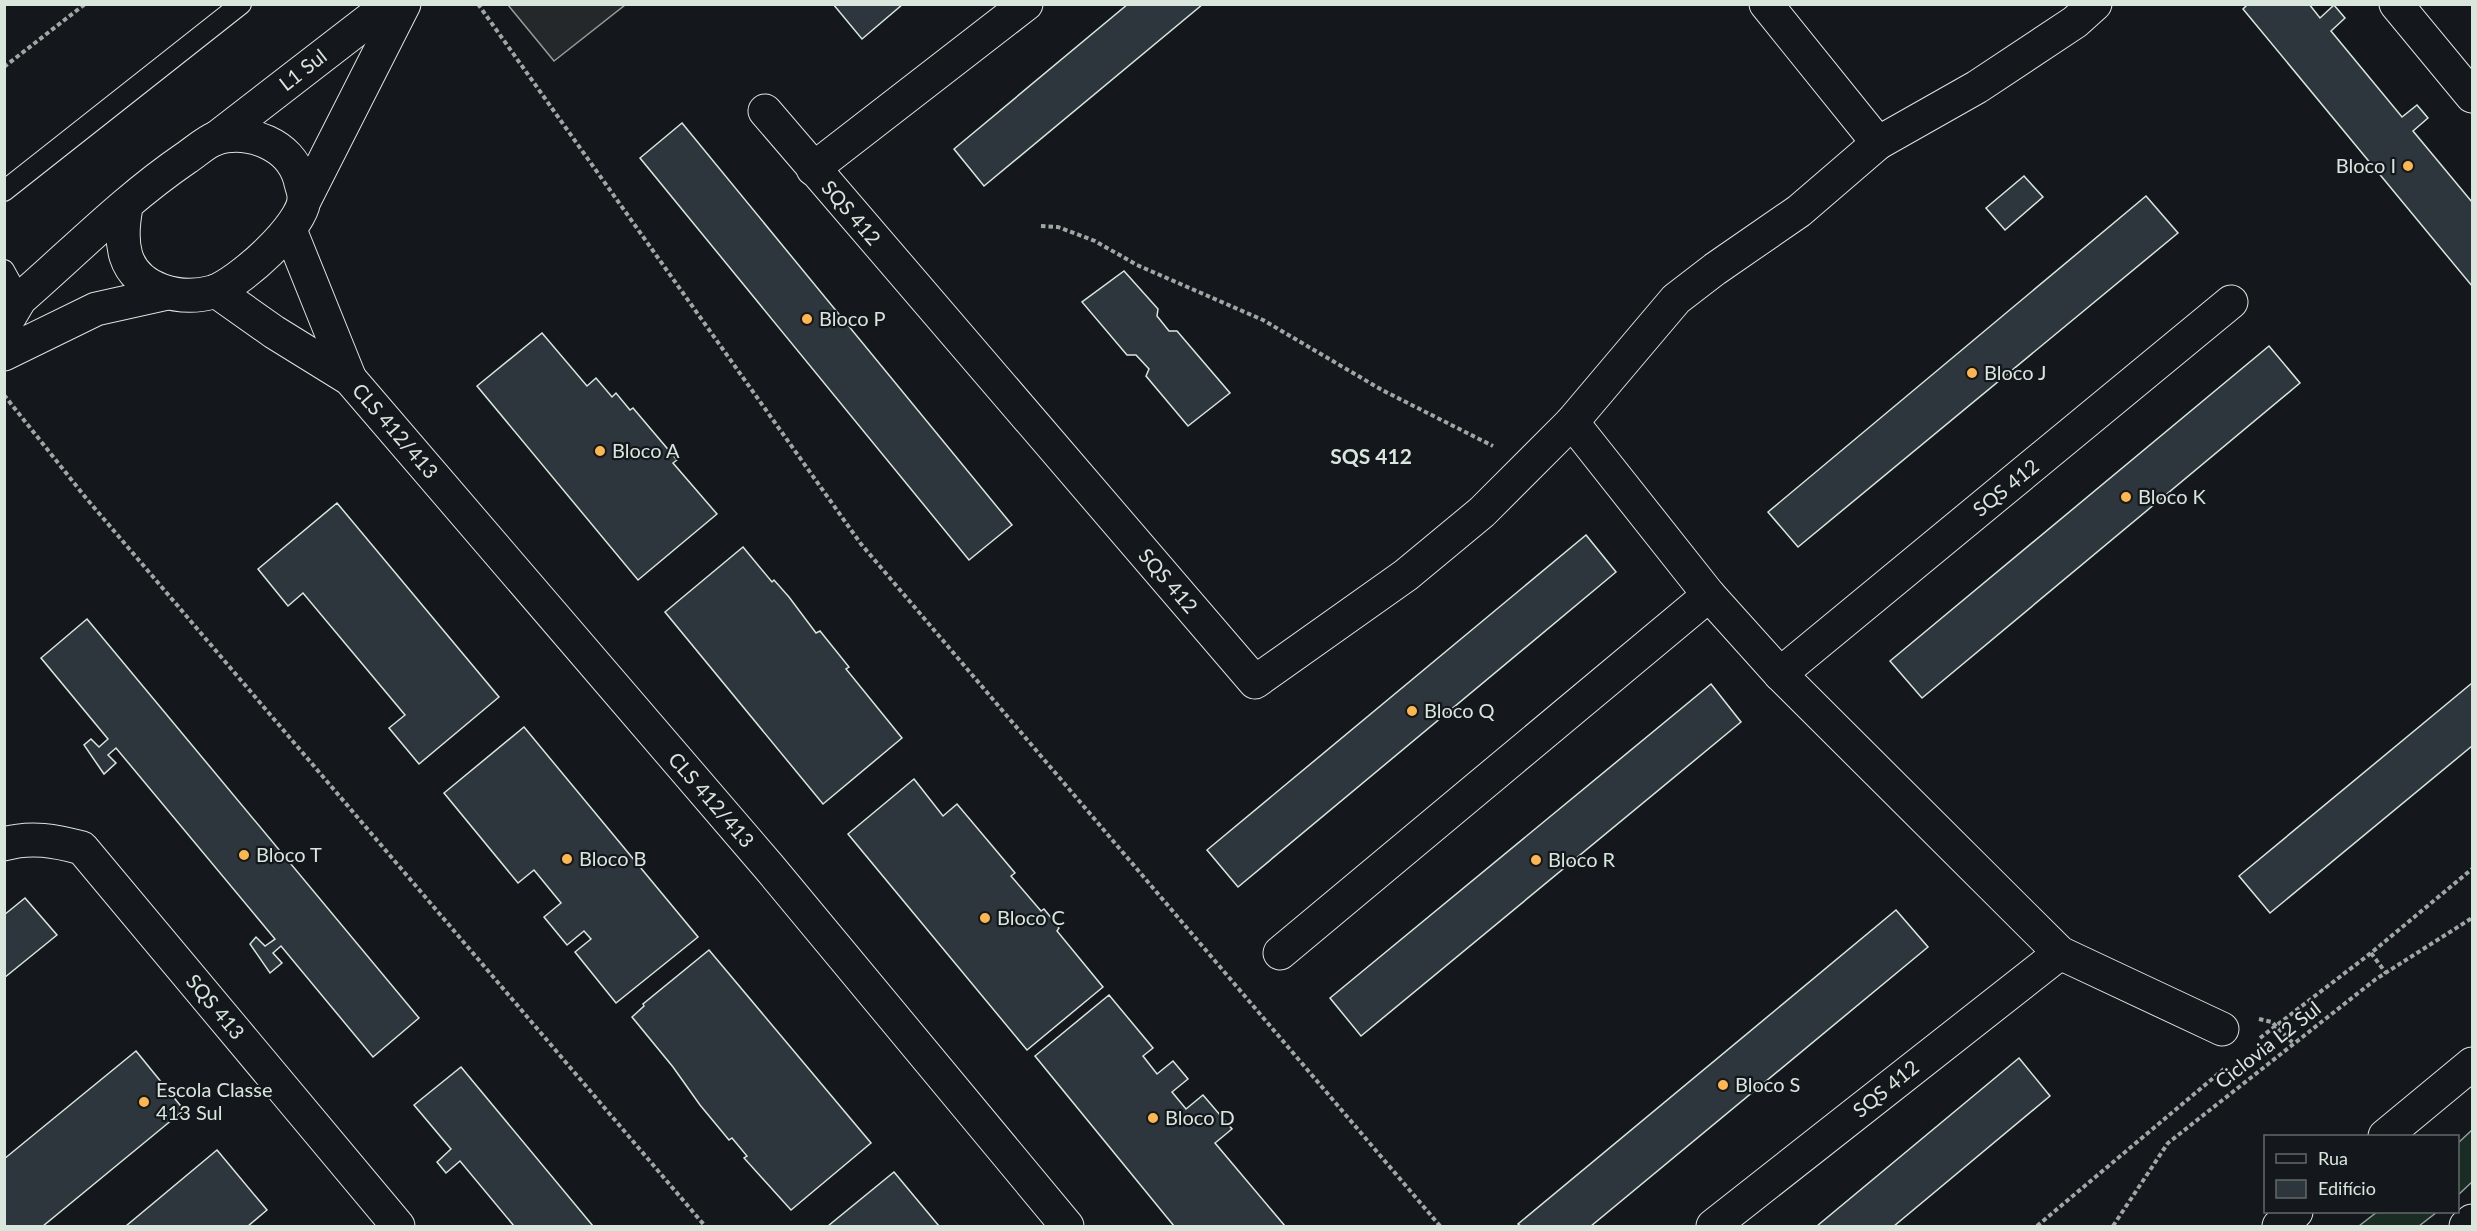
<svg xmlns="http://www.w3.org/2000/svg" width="2477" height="1231" font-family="Lato,sans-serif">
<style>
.green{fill:#1a2d24;stroke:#939e99;stroke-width:1.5}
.parking{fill:#24282b;stroke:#939e99;stroke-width:1.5}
.building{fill:#2c363c;stroke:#d8e6dc;stroke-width:1.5}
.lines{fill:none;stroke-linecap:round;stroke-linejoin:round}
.service-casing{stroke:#d8e6dc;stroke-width:22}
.minor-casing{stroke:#d8e6dc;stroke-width:35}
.tertiary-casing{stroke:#d8e6dc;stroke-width:35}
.primary-casing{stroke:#d8e6dc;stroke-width:35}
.path{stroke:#9da8a2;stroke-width:4;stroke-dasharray:4.5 3;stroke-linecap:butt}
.service{stroke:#14181c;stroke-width:20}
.minor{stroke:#14181c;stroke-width:33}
.tertiary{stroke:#14181c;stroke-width:33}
.primary{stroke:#14181c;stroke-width:33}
.poi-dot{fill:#ffb74d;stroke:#14181c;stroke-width:2}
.labels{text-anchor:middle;stroke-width:4.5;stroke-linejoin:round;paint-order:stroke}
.street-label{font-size:20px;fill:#d8e6dc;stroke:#14181c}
.poi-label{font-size:20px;fill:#d8e6dc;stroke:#14181c;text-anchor:start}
.neighbourhood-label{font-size:21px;font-weight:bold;fill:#d8e6dc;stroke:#14181c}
</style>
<rect width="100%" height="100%" fill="#14181c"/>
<g class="green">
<path d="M2472,1130v52l-14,13v-52z"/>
<path d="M2377,1212h60l-18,14h-60z"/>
</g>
<path class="parking" d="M508,5h117l-71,56z"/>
<g class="building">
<path d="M833,4h70l-41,35z"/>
<path d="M1128,4h75l-219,182 -30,-37z"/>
<path d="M2248,4h61l11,14 14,-13 11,13 -14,13 71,86 15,-12 11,13 -15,13 59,71v84l-229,-277z"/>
<path d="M682,123l330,402 -43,35 -329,-402z"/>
<path d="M2024,176l19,21 -38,33 -19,-22z"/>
<path d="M2146,196l32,37 -380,314 -30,-35z"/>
<path d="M1124,271l34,38 -1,7 12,15h8l53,62 -42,33 -42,-50 3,-7 -13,-14h-9l-45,-53z"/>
<path d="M542,333l45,53 9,-8 16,19 4,-4 14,17 3,-2 44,52 -4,3 44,51 -79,66 -161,-194z"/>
<path d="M2269,346l31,37 -378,315 -32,-37z"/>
<path d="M337,503l162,194 -80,67 -30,-36 16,-13 -102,-122 -15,13 -30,-37z"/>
<path d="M1586,535l30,37 -378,315 -31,-37z"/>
<path d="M743,547l29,35 2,-2 15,17 27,36 4,-2 29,36 -3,2 56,69 -79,66 -158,-192z"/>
<path d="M87,619l332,399 -46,39 -92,-111 -8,7 9,10 -12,10 -20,-29 6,-7 9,9 10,-7 -159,-191 -8,7 8,8 -12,11 -20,-29 7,-6 8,8 9,-8 -67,-81z"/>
<path d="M2472,683v63l-202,167 -31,-37z"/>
<path d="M1711,684l30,38 -380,314 -31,-38z"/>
<path d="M524,727l174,210 -82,66 -41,-51 16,-13 -7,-8 -17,14 -23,-28 17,-14 -27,-33 -16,13 -74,-90z"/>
<path d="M914,779l29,37 14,-12 58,69 -4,3 30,35 3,-2 13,16 2,3 -2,3 46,56 -76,63 -179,-216z"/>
<path d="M25,898l32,37 -53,43v-63z"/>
<path d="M1896,910l32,37 -337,279h-70l-3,-2z"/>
<path d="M709,950l162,193 -80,67 -47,-52 3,-2 -15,-18 -3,2 -29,-35 -27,-38 -41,-50 12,-11 -1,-2z"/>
<path d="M1109,995l44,53 -10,8 14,18 16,-13 15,18 -16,13 14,17 17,-14 29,34 -17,14 70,83h-111l-139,-170z"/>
<path d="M136,1051l48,59 -141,116h-39v-67z"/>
<path d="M2019,1058l31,38 -156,130h-77z"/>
<path d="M461,1067l132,159h-79l-54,-65 -14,12 -9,-11 14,-13 -37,-44z"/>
<path d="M217,1150l50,60 -19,16h-122z"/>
<path d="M894,1172l45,54h-111z"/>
</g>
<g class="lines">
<g class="service-casing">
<g id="service">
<path d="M4,191l237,-187"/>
<path d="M4,270l16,29"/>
</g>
</g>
<g class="minor-casing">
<g id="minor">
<path d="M1766,4l112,139"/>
<path d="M2396,4l76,92"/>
<path d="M765,111l490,571 151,-107 76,-63 90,-90 104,-123 39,-30 84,-58 79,-68 99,-56 98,-65 20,-18"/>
<path d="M813,169l213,-165"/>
<path d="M1572,422l137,173 71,79 280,279 162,76"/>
<path d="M1780,674l451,-372"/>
<path d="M4,844c27,-8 52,-3 78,4l316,378"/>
<path d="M1280,953l429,-358"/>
<path d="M1713,1226l347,-273"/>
</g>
</g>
<g class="tertiary-casing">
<g id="tertiary">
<path d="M215,139l167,-129 12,-6"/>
<path d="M305,199l99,-195"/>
<path d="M290,230l60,149"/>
<path d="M216,291l58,41 76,47 419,488 298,359"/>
<path d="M4,326l16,-27c54,-47 106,-100 166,-141 9,-6 20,-16 30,-20 33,-9 74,6 84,41 1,6 4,12 4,18 2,27 -66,87 -91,95 -32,9 -76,-1 -87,-36 -5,-17 -3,-33 0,-49"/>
<path d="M4,354l92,-45 72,-16"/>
</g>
</g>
<g class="primary-casing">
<g id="primary">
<path d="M2385,1136l87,-72"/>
<path d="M2279,1226l17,-14"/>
<path d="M2466,1226l6,-5"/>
</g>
</g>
<g class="path">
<path d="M478,4l383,540 579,682"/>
<path d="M4,67l81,-63"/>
<path d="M1041,226l17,1 37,14 42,24 126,55 119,70 111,56"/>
<path d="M4,395l82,103 619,728"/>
<path d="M2371,953l15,20"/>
<path d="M2259,1019l13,3 22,22"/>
<path d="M2260,1038l111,-85 101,-84"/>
<path d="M2037,1226l187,-157"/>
<path d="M2113,1226l55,-83 208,-164 96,-61"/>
</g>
<use href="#service" class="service"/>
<use href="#minor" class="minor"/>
<use href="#tertiary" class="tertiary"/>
<use href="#primary" class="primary"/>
</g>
<g class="poi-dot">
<circle cx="2408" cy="166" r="6"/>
<circle cx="807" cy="319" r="6"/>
<circle cx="1972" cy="373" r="6"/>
<circle cx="600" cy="451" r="6"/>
<circle cx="2126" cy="497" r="6"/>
<circle cx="1412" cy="711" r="6"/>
<circle cx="244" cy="855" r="6"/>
<circle cx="567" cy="859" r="6"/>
<circle cx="1536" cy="860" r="6"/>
<circle cx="985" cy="918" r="6"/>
<circle cx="1723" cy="1085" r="6"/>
<circle cx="144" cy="1102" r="6"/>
<circle cx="1153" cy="1118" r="6"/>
</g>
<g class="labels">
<g class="street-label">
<text transform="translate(303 70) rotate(-38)" y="7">L1 Sul</text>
<text transform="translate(851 213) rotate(49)" y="7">SQS 412</text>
<text transform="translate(395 431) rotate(49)" y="7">CLS 412/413</text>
<text transform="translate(2006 488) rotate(-39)" y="7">SQS 412</text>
<text transform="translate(1168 581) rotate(49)" y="7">SQS 412</text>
<text transform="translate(711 800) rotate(49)" y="7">CLS 412/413</text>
<text transform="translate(215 1007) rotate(50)" y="7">SQS 413</text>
<text transform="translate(2268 1045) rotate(-38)" y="7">Ciclovia L2 Sul</text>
<text transform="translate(1886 1089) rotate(-39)" y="7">SQS 412</text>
</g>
<g class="poi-label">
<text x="2396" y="173" text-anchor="end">Bloco I</text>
<text x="819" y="326">Bloco P</text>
<text x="1984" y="380">Bloco J</text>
<text x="612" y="458">Bloco A</text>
<text x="2138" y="504">Bloco K</text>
<text x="1424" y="718">Bloco Q</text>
<text x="256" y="862">Bloco T</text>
<text x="579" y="866">Bloco B</text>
<text x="1548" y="867">Bloco R</text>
<text x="997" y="925">Bloco C</text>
<text x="1735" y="1092">Bloco S</text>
<text x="156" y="1097">Escola Classe<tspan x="156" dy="23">413 Sul</tspan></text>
<text x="1165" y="1125">Bloco D</text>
</g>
<g class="neighbourhood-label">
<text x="1371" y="464">SQS 412</text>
</g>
</g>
<rect width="2477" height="1231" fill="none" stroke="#d8e6dc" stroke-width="12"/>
<rect x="2264" y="1135" width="195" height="78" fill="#14181c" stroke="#626a69" stroke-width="1.5"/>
<rect x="2276" y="1154" width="30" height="9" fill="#14181c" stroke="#626a69" stroke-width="1.5"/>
<text x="2318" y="1165" font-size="18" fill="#d8e6dc">Rua</text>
<rect x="2276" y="1180" width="30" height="18" fill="#2c363c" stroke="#626a69" stroke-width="1.5"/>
<text x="2318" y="1195" font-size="18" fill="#d8e6dc">Edifício</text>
</svg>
